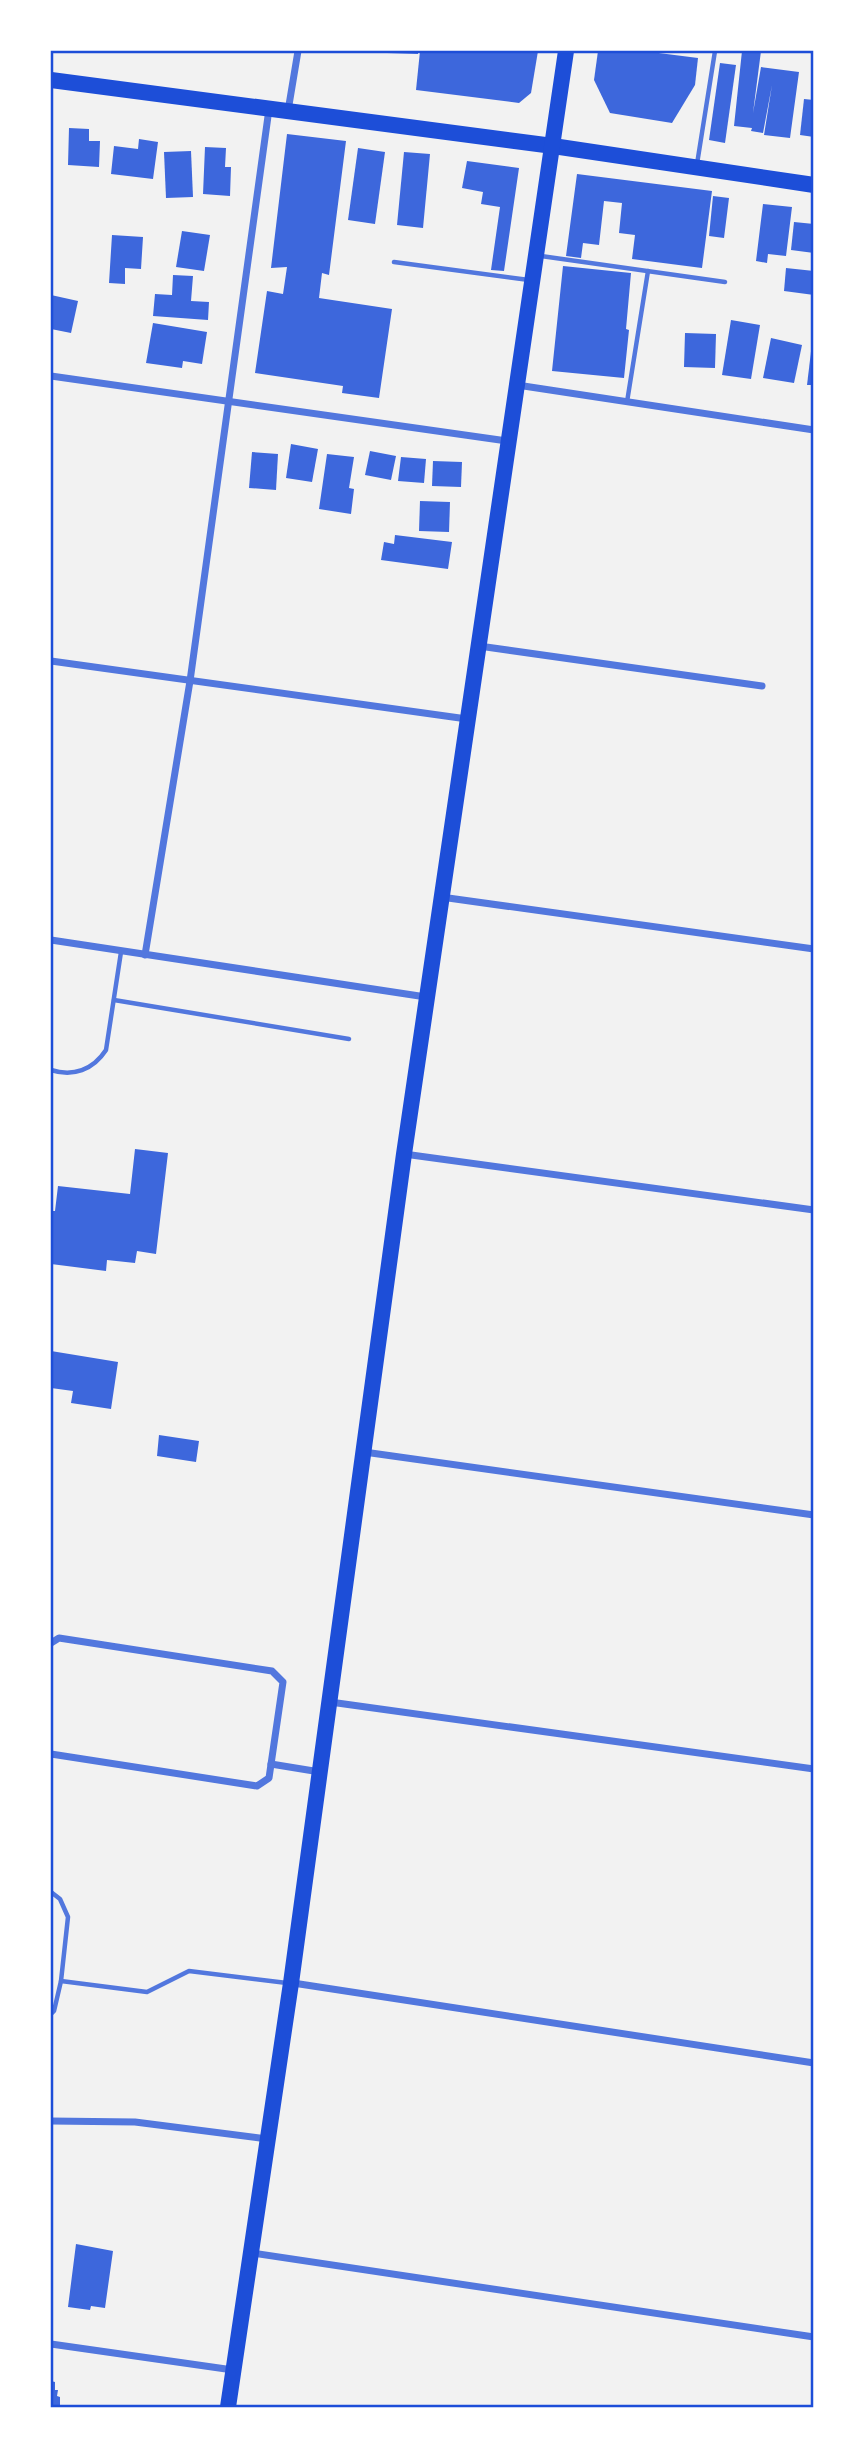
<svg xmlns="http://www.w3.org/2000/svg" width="865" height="2458" font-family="'PT Serif',serif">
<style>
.building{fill:#3d67dc}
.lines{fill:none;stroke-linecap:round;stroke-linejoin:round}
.service{stroke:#5277de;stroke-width:4.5}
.minor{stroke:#5277de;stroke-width:7}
.primary{stroke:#1d4ed8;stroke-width:16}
.neatline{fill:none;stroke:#1d4ed8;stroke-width:2.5}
</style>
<rect width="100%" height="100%" fill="#f2f2f2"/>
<g class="building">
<path d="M387,51h31v3l-31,-1z"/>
<path d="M420,51h118l-7,42 -12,10 -103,-13z"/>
<path d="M598,51h45l55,7 -3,27 -23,38 -62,-10 -16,-33z"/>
<path d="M742,51h19l-8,62 8,-46 38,5 -9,66 -26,-3 8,-50 -9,48 -12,-2 1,-3 -18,-2z"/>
<path d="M720,63l16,2 -11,78 -16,-3z"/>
<path d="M804,99l10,1v37l-14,-2z"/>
<path d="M69,128l20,1v12h11l-1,26 -31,-2z"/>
<path d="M287,134l59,7 -17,134 -7,-2 -3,25 73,11 -13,89 -37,-5 1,-7 -88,-13 12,-82 16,3 4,-27 -16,1z"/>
<path d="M139,139l19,3 -5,37 -42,-5 3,-28 24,3z"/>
<path d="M205,147l21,1 -1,19h6l-1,29 -27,-2z"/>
<path d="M358,148l27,4 -10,72 -27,-4z"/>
<path d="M191,151l2,46 -27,1 -2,-46z"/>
<path d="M404,152l26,2 -7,74 -26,-3z"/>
<path d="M467,161l52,7 -15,103 -13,-1 9,-63 -19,-3 2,-12 -21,-4z"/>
<path d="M577,174l135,17 -10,77 -70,-9 3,-24 -16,-2 3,-30 -18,-2 -5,44 -16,-2 -2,15 -15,-2z"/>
<path d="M713,196l16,2 -5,40 -15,-2z"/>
<path d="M763,204l29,3 -6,49 -18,-2 -1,9 -11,-2z"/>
<path d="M794,222l20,2v29l-23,-3z"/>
<path d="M182,231l28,4 -6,36 -28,-4z"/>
<path d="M112,235l31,2 -2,32 -16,-1v16l-16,-1z"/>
<path d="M563,266l68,7 -5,56 3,1 -5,48 -72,-7z"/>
<path d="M786,268l28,3v24l-30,-4z"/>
<path d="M173,275l20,1 -2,25 18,1 -1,18 -55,-4 2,-22 17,1z"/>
<path d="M51,295l27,6 -7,32 -20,-4z"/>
<path d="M731,320l29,5 -9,54 -29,-4z"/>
<path d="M153,323l54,9 -5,32 -19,-3 -1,7 -36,-5z"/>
<path d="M685,333l31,1 -1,34 -31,-1z"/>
<path d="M813,335l1,1v49h-7z"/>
<path d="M771,338l31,7 -8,38 -31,-5z"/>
<path d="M291,444l27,5 -6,33 -26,-4z"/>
<path d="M370,451l26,5 -5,24 -26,-5z"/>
<path d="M252,452l26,2 -2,36 -27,-2z"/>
<path d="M327,454l27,3 -5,31 5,1 -3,25 -32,-5z"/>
<path d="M401,457l25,2 -2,24 -26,-2z"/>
<path d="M433,461l29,1 -1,25 -29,-1z"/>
<path d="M420,501l30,1 -1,30 -30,-1z"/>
<path d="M395,535l57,7 -4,27 -67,-9 3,-18 10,2z"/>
<path d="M135,1149l33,4 -12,101 -19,-3 -2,12 -28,-3 -1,11 -55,-7v-53h4l3,-25 72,8z"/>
<path d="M51,1351l67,11 -7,47 -40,-6 2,-12 -22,-3z"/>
<path d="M159,1435l40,6 -3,21 -39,-6z"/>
<path d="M76,2244l37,7 -8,57 -14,-2 -1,4 -22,-3z"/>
<path d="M51,2381l4,1v8h3l-1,6 3,1v10h-9z"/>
</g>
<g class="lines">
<g class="service">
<path d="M811,51h3"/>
<path d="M697,164l18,-113"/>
<path d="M541,256l184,26"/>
<path d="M394,262l135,18"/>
<path d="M627,402l21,-131"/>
<path d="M114,1000l235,39"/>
<path d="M51,1070c22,7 42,0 55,-20l15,-98"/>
<path d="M51,1892l9,7 8,18 -7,64 -7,30 -3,3"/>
<path d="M61,1981l86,11 42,-21 98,12"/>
</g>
<g class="minor">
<path d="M288,111l10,-60"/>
<path d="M51,376l456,65"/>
<path d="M517,385l297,45"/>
<path d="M479,646l283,40"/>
<path d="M51,661l416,58"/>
<path d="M441,897l373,52"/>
<path d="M51,940l375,57"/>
<path d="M145,955l45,-274 79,-572"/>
<path d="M404,1154l410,56"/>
<path d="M364,1452l450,63"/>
<path d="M51,1643l8,-5 213,33 11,11 -14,96 -12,8 -206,-32"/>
<path d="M330,1702l484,67"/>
<path d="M271,1764l49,8"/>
<path d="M293,1983l521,80"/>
<path d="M51,2121l84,1 132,17"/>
<path d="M252,2253l562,84"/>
<path d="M51,2344l182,26"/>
</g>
<g class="primary">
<path d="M51,80l502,66 261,39"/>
<path d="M228,2407l63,-424 113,-829 162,-1103"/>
</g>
</g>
<rect width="865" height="2458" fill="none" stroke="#ffffff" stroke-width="105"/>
<rect x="52" y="52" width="760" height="2354" class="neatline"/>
</svg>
